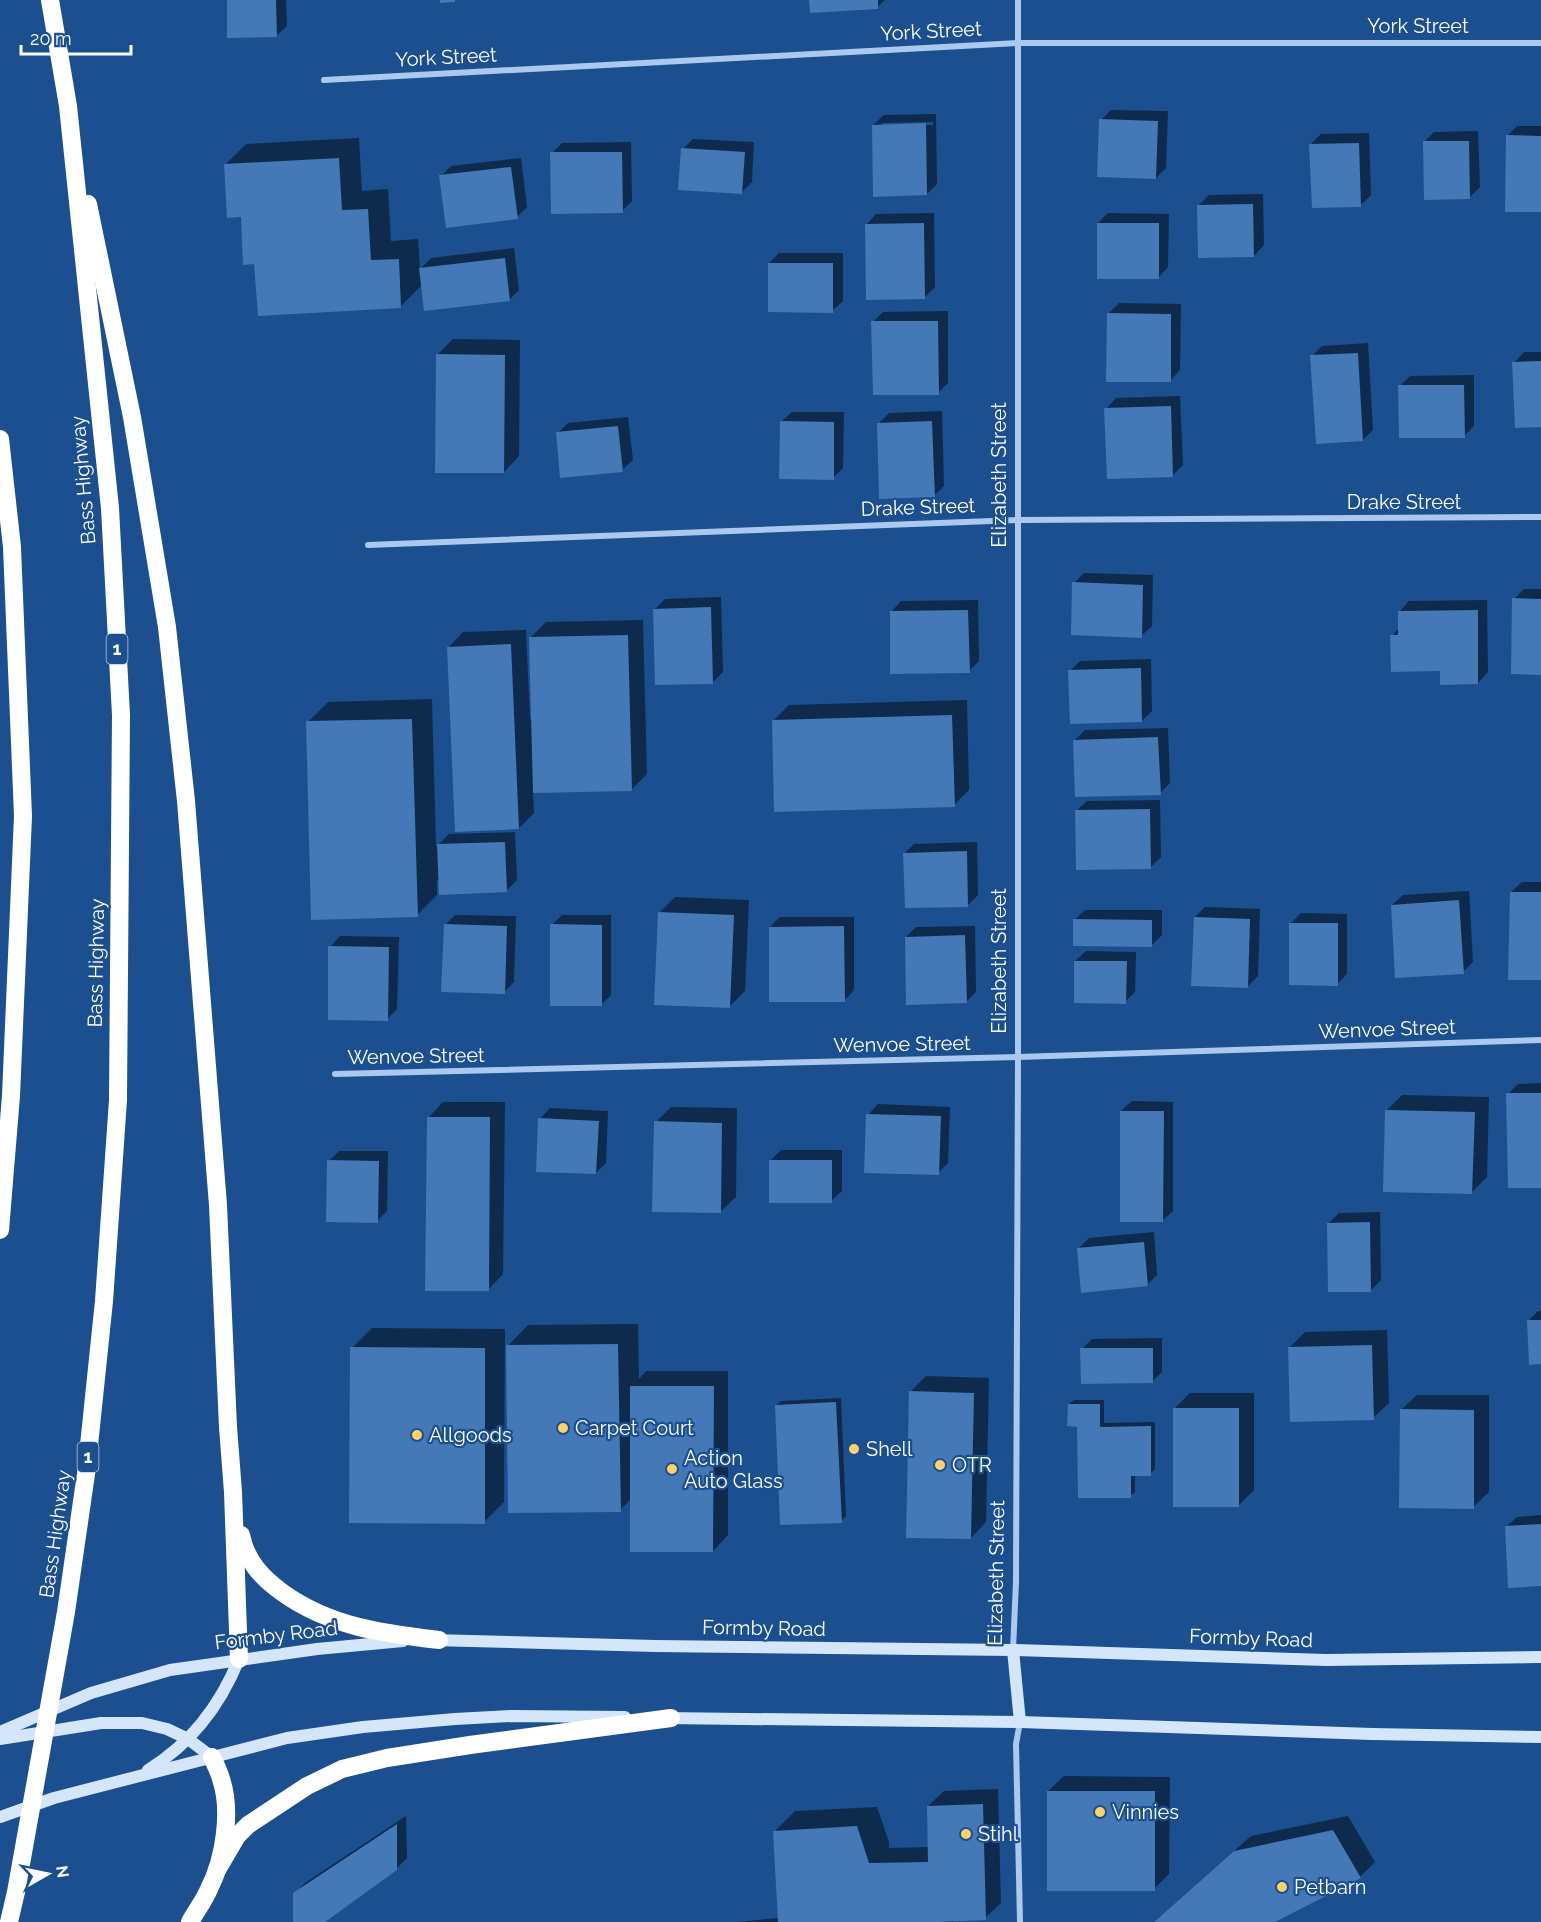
<svg xmlns="http://www.w3.org/2000/svg" width="1541" height="1922" font-family="Raleway,sans-serif">
<style>
.shadow{fill:#0007;fill-rule:evenodd}
.building{fill:#4478b7}
.lines{fill:none;stroke-linecap:round;stroke-linejoin:round}
.street{stroke:#a9c9ee;stroke-width:6}
.secondary{stroke:#d6e6fa;stroke-width:12}
.highway{stroke:#fff;stroke-width:18}
.poi-dot{fill:#ffd166;stroke:#1b4f8f;stroke-width:2}
.labels{text-anchor:middle;stroke-width:4.5;stroke-linejoin:round;paint-order:stroke}
.shield{fill:#1b4f8f;stroke:#bbcadd;stroke-width:1.5}
.shield-label{font-size:18px;font-weight:bold;fill:#fff}
.street-label{font-size:20px;fill:#fff;stroke:#1b4f8f}
.poi-label{font-size:20px;fill:#fff;stroke:#1b4f8f;text-anchor:start}
</style>
<rect width="100%" height="100%" fill="#1b4f8f"/>
<g class="shadow">
<path d="M228,0h58l1,26 -11,10z"/>
<path d="M810,0h75l-8,7z"/>
<path d="M1111,110l57,1 -2,57 -10,10 -55,-58z"/>
<path d="M936,114l1,70 -10,10 -54,-69 11,-10zM933,122v3l-51,1v-3z"/>
<path d="M1517,126h24v85l-34,-75z"/>
<path d="M1478,131l2,56 -11,11 -45,-56 10,-10z"/>
<path d="M1369,133l2,62 -10,10 -50,-61 10,-10z"/>
<path d="M359,138l3,53 26,-2 3,52 27,-2 2,30 11,-11 83,-10 5,42 -10,10 -86,-16 -22,22 -145,-43 -30,-99 20,-20z"/>
<path d="M693,139l61,3 -2,40 -11,11 -58,-44z"/>
<path d="M631,142l1,59 -10,10 -70,-58 10,-10z"/>
<path d="M521,158l6,49 -10,10 -76,-41 10,-10z"/>
<path d="M1263,194l1,51 -10,11 -56,-50 11,-11z"/>
<path d="M934,213l1,74 -10,10 -59,-72 10,-11z"/>
<path d="M1108,213l61,1 -1,53 -10,11 -60,-55z"/>
<path d="M779,253h64v48l-11,10 -63,-48z"/>
<path d="M1119,303l62,1 -1,66 -10,11 -61,-68z"/>
<path d="M948,311v72l-10,10 -65,-71 10,-10z"/>
<path d="M453,339l67,1 -1,116 -15,16 -67,-117z"/>
<path d="M1368,343l5,87 -10,10 -51,-84 10,-10z"/>
<path d="M1524,352h17v73l-27,-62z"/>
<path d="M1474,375v51l-10,10 -64,-50 10,-10z"/>
<path d="M1180,396l3,69 -10,10 -67,-66 10,-11z"/>
<path d="M942,411l2,75 -10,10 -55,-73 10,-10z"/>
<path d="M792,412h52l-1,56 -10,10 -52,-56z"/>
<path d="M628,417l5,43 -11,10 -64,-37 10,-10z"/>
<path d="M1084,573l69,2 -1,51 -11,10 -67,-53z"/>
<path d="M1524,589h17v85l-27,-75z"/>
<path d="M721,597l2,75 -10,10 -58,-73 10,-10z"/>
<path d="M978,600l1,61 -10,10 -78,-59 10,-11z"/>
<path d="M1487,600l1,72 -10,11 -37,-13 -49,-34 7,-8v-16l10,-11z"/>
<path d="M643,620l4,154 -15,15 -99,3 1,21 -15,15 -71,-180 15,-16 63,-2 4,89h3l-3,-81 16,-16z"/>
<path d="M1151,659l1,52 -10,10 -72,-50 10,-10z"/>
<path d="M432,699l4,148 13,-13 66,-2 2,48 -11,11 -69,-11v15l-20,20 -109,-193 20,-20z"/>
<path d="M967,700l2,90 -15,15 -181,-84 16,-16z"/>
<path d="M1168,728l2,55 -10,10 -86,-52 11,-11z"/>
<path d="M1160,800l1,57 -10,10 -75,-56 11,-10z"/>
<path d="M977,842l1,53 -10,10 -64,-51 10,-10z"/>
<path d="M1522,882h19v97l-30,-87z"/>
<path d="M1469,891l4,71 -10,10 -71,-67 11,-10z"/>
<path d="M675,897l74,3 -4,91 -15,15 -71,-93z"/>
<path d="M1205,907l55,2 -2,67 -11,11 -52,-70z"/>
<path d="M1085,910h77v25l-11,11 -77,-26z"/>
<path d="M1301,913l46,1v60l-10,10 -47,-60z"/>
<path d="M455,915l61,1 -2,66 -10,10 -59,-67z"/>
<path d="M562,915h49v80l-10,10 -49,-80z"/>
<path d="M780,917h74v73l-10,11 -74,-74z"/>
<path d="M975,926l1,66 -10,10 -60,-65 10,-10z"/>
<path d="M340,936l59,1 -2,72 -10,10 -57,-72z"/>
<path d="M1086,951l50,1 -1,40 -10,10 -50,-41z"/>
<path d="M1541,1083v103l-33,-92 10,-10z"/>
<path d="M1402,1095l87,2 -2,80 -16,16 -84,-83z"/>
<path d="M1132,1101l41,1v109l-11,10 -41,-110z"/>
<path d="M443,1102h62l-2,172 -15,16 -60,-172z"/>
<path d="M878,1104l72,3 -2,56 -10,10 -70,-58z"/>
<path d="M671,1107l66,1 -1,89 -16,15 -64,-90z"/>
<path d="M550,1108l58,3 -2,52 -10,10 -56,-54z"/>
<path d="M781,1150h61v41l-11,10 -60,-41z"/>
<path d="M339,1151h49l-1,60 -10,10 -48,-60z"/>
<path d="M1380,1212l1,68 -10,10 -42,-67 10,-10z"/>
<path d="M1154,1232l3,43 -10,10 -69,-36 11,-11z"/>
<path d="M1538,1311h3v52l-13,-42z"/>
<path d="M638,1324l1,55 7,-8h82v164l-15,16 -82,-52 -11,11 -112,-164 20,-21z"/>
<path d="M372,1328l133,1 -1,173 -20,20 -132,-174z"/>
<path d="M1387,1330l2,73 -16,15 -84,-70 16,-16z"/>
<path d="M1162,1338v34l-10,10 -70,-33 10,-10z"/>
<path d="M926,1376l63,2 -3,144 -15,16 -61,-146z"/>
<path d="M1190,1393h64v97l-15,15 -65,-96z"/>
<path d="M1417,1395h72v97l-16,15 -72,-97z"/>
<path d="M841,1398l5,118 -5,5 -65,-115 5,-5z"/>
<path d="M1074,1400h30v23l51,-1v47l-5,5h-15v18l-5,4 -51,-71 -10,-21z"/>
<path d="M1541,1515v70l-35,-58 11,-10z"/>
<path d="M1064,1776l106,1 -1,97 -15,15 -106,-98z"/>
<path d="M998,1789l3,114 -16,15 -32,1v3h-216l42,-4 -5,-86 21,-21 82,-4 12,35v6l41,-1 -2,-41 16,-15z"/>
<path d="M406,1816l1,42 -11,11 -74,53h-27l-1,-28 11,-11z"/>
<path d="M1348,1816l27,46 -15,15 -88,45h-118l97,-86z"/>
</g>
<g class="building">
<path d="M227,0h49l1,37 -50,1z"/>
<path d="M440,0h15v2l-15,1z"/>
<path d="M809,0h69v9l-68,4z"/>
<path d="M1099,119l59,2 -2,58 -59,-2z"/>
<path d="M926,123l1,72 -54,2 -1,-72z"/>
<path d="M1506,135l35,1v76h-36z"/>
<path d="M1423,141h46l1,58 -46,1z"/>
<path d="M1359,143l2,64 -49,1 -3,-64z"/>
<path d="M681,148l64,4 -3,42 -64,-4z"/>
<path d="M550,152h72l1,61 -72,1z"/>
<path d="M339,158l3,52 26,-1 3,51 28,-1 2,49 -143,8 -4,-52 -11,1 -2,-48 -14,1 -3,-54z"/>
<path d="M511,167l7,52 -72,9 -7,-53z"/>
<path d="M1253,204l1,53 -56,1 -1,-53z"/>
<path d="M924,223l1,76 -59,1 -1,-76z"/>
<rect x="1097" y="223" width="62" height="56"/>
<path d="M505,258l5,43 -86,10 -5,-43z"/>
<path d="M768,263h65v50l-65,-1z"/>
<path d="M1107,313l64,1v68h-65z"/>
<path d="M871,321h67l1,74h-66z"/>
<path d="M1358,353l5,88 -47,3 -6,-89z"/>
<path d="M436,354l69,1 -1,118h-69z"/>
<path d="M1541,361v66l-26,1 -3,-66z"/>
<path d="M1398,385h66l1,53h-66z"/>
<path d="M1171,406l2,71 -66,2 -3,-71z"/>
<path d="M780,421l54,1v58l-55,-1z"/>
<path d="M932,421l3,76 -56,2 -2,-76z"/>
<path d="M618,426l5,46 -63,6 -4,-46z"/>
<path d="M1072,582l71,3 -1,53 -71,-3z"/>
<path d="M1512,598l29,1v76l-30,-1z"/>
<path d="M711,607l2,77 -58,1 -2,-76z"/>
<path d="M968,610l2,63 -80,1v-63z"/>
<path d="M1478,610v74l-38,1v-14l-49,1 -1,-37h8v-24z"/>
<path d="M628,635l4,156 -99,2 -4,-156z"/>
<path d="M511,644l8,185 -64,3 -8,-185z"/>
<path d="M1141,668l1,54 -72,2 -2,-54z"/>
<path d="M952,715l3,92 -181,5 -2,-92z"/>
<path d="M412,719l6,198 -107,3 -5,-199z"/>
<path d="M1158,737l3,58 -86,2 -2,-57z"/>
<path d="M1150,809l1,60 -75,1 -1,-60z"/>
<path d="M505,842l2,50 -68,3 -2,-51z"/>
<path d="M967,851l1,56 -63,1 -2,-55z"/>
<path d="M1510,892h31v88h-33z"/>
<path d="M1459,900l5,74 -69,4 -4,-73z"/>
<path d="M658,912l76,3 -4,93 -76,-3z"/>
<path d="M1194,917l56,2 -2,69 -57,-2z"/>
<path d="M1073,919l79,1v27l-79,-1z"/>
<path d="M1289,923h49v63l-49,-1z"/>
<path d="M444,924l63,2 -2,68 -64,-2z"/>
<path d="M550,924l52,1v81h-52z"/>
<path d="M844,926l1,76h-76v-75z"/>
<path d="M965,935l2,68 -61,2 -1,-68z"/>
<path d="M328,946l61,1 -1,74 -60,-1z"/>
<path d="M1074,961h53l-1,43 -52,-1z"/>
<path d="M1506,1093h35v95h-33z"/>
<path d="M1385,1110l90,2 -3,82 -89,-2z"/>
<path d="M1120,1111h44l-1,111h-43z"/>
<path d="M866,1114l75,2 -2,59 -75,-2z"/>
<path d="M427,1117h63l-1,174h-64z"/>
<path d="M538,1118l61,3 -3,53 -60,-2z"/>
<path d="M654,1121l68,2 -1,90 -69,-1z"/>
<path d="M327,1160l52,1 -1,62 -52,-1z"/>
<rect x="769" y="1160" width="63" height="43"/>
<path d="M1370,1222l1,70h-43l-1,-69z"/>
<path d="M1144,1242l4,44 -67,7 -4,-45z"/>
<path d="M1527,1320h14v44l-12,1z"/>
<path d="M618,1344l3,168 -113,1 -2,-168z"/>
<path d="M1372,1345l2,75 -84,2 -2,-75z"/>
<path d="M350,1347l135,1v176l-136,-1z"/>
<path d="M1080,1348h73v35l-72,1z"/>
<path d="M630,1386h84l-1,166h-83z"/>
<path d="M909,1391l65,2 -3,146 -65,-1z"/>
<path d="M836,1402l6,121 -62,2 -5,-120z"/>
<path d="M1068,1404h32v23l51,-1v50h-20v22h-53l-1,-71 -10,-1z"/>
<rect x="1173" y="1408" width="66" height="99"/>
<path d="M1400,1409l74,1v99l-75,-1z"/>
<path d="M1541,1524v62l-33,2 -3,-62z"/>
<rect x="1047" y="1791" width="108" height="100"/>
<path d="M983,1804l3,116 -48,2h-160l-5,-91 84,-5 12,37 59,-1 -1,-56z"/>
<path d="M397,1824v46l-72,52h-32v-29z"/>
<path d="M1333,1830l28,48 -86,44h-121l80,-71z"/>
</g>
<g class="lines">
<g class="street">
<path d="M324,80l694,-37h523"/>
<path d="M368,545l650,-25 523,-3"/>
<path d="M335,1074l683,-17 523,-17"/>
<path d="M1013,1650l3,-68 2,-525v-1057"/>
<path d="M1020,1922l-4,-178 4,-22"/>
</g>
<g class="secondary">
<path d="M432,1640l223,6 358,4 313,10 215,-3"/>
<path d="M1013,1650l7,72"/>
<path d="M663,1718l357,4 352,12 169,3"/>
<path d="M0,1732l91,-39 79,-23 147,-21 86,-8"/>
<path d="M0,1739l101,-16h41l25,6 21,10 24,18"/>
<path d="M148,1770c44,-27 72,-64 91,-111"/>
<path d="M0,1817l54,-19 233,-60 76,-11 92,-8 56,-3 114,1"/>
</g>
<g class="highway">
<path d="M88,204l44,213 35,210 19,174 32,404 10,222 5,65 6,167"/>
<path d="M0,439l12,108 11,269 -12,280 -11,134"/>
<path d="M241,1535c5,26 21,43 42,58 48,34 99,40 156,47"/>
<path d="M217,1870l20,-34 11,-11 59,-39 35,-17 45,-11 83,-13 201,-27"/>
<path d="M9,1922l7,-30 50,-280 20,-138 18,-173 14,-201 3,-385 -11,-207 -42,-402 -18,-106"/>
<path d="M190,1922c6,-11 14,-21 19,-33 15,-29 23,-78 12,-110 -2,-8 -6,-15 -9,-22"/>
</g>
</g>
<g class="poi-dot">
<circle cx="563" cy="1428" r="6"/>
<circle cx="417" cy="1435" r="6"/>
<circle cx="854" cy="1449" r="6"/>
<circle cx="940" cy="1465" r="6"/>
<circle cx="672" cy="1469" r="6"/>
<circle cx="1100" cy="1812" r="6"/>
<circle cx="966" cy="1834" r="6"/>
<circle cx="1282" cy="1887" r="6"/>
</g>
<g class="labels">
<g class="shield">
<rect x="106.5" y="634" width="21" height="30" rx="4.5"/>
<rect x="77.5" y="1442" width="21" height="30" rx="4.5"/>
</g>
<g class="shield-label">
<text x="117" y="655">1</text>
<text x="88" y="1463">1</text>
</g>
<g class="street-label">
<text x="1418" y="33">York Street</text>
<text transform="translate(931 31) rotate(-3)" y="7">York Street</text>
<text transform="translate(446 57) rotate(-3)" y="7">York Street</text>
<text transform="translate(999 475) rotate(-90)" y="7">Elizabeth Street</text>
<text transform="translate(83 480) rotate(-95)" y="7">Bass Highway</text>
<text x="1404" y="509">Drake Street</text>
<text transform="translate(918 507) rotate(-2)" y="7">Drake Street</text>
<text transform="translate(999 961) rotate(-90)" y="7">Elizabeth Street</text>
<text transform="translate(96 963) rotate(-89)" y="7">Bass Highway</text>
<text transform="translate(1387 1029) rotate(-2)" y="7">Wenvoe Street</text>
<text transform="translate(902 1044) rotate(-1)" y="7">Wenvoe Street</text>
<text transform="translate(416 1056) rotate(-1)" y="7">Wenvoe Street</text>
<text transform="translate(55 1534) rotate(-82)" y="7">Bass Highway</text>
<text transform="translate(996 1573) rotate(-89)" y="7">Elizabeth Street</text>
<text transform="translate(764 1628) rotate(1)" y="7">Formby Road</text>
<text transform="translate(276 1635) rotate(-7)" y="7">Formby Road</text>
<text transform="translate(1251 1638) rotate(2)" y="7">Formby Road</text>
</g>
<g class="poi-label">
<text x="575" y="1435">Carpet Court</text>
<text x="429" y="1442">Allgoods</text>
<text x="866" y="1456">Shell</text>
<text x="684" y="1465">Action<tspan x="684" dy="23">Auto Glass</tspan></text>
<text x="952" y="1472">OTR</text>
<text x="1112" y="1819">Vinnies</text>
<text x="978" y="1841">Stihl</text>
<text x="1294" y="1894">Petbarn</text>
</g>
</g>
<g transform="translate(48 1874) rotate(81)" stroke="#1b4f8f" stroke-width="4.5" paint-order="stroke">
<path d="M0-4.5L10 22L0 15L-10 22Z" fill="#ffffff"/>
<text y="-9" font-size="16" font-weight="bold" text-anchor="middle" fill="#ffffff">N</text>
</g>
<path d="M21 45v9h110v-9" fill="none" stroke="#ffffff" stroke-width="3"/>
<text x="30" y="45" font-size="18" fill="#ffffff" stroke="#1b4f8f" stroke-width="4.5" paint-order="stroke">20 m</text>
</svg>
